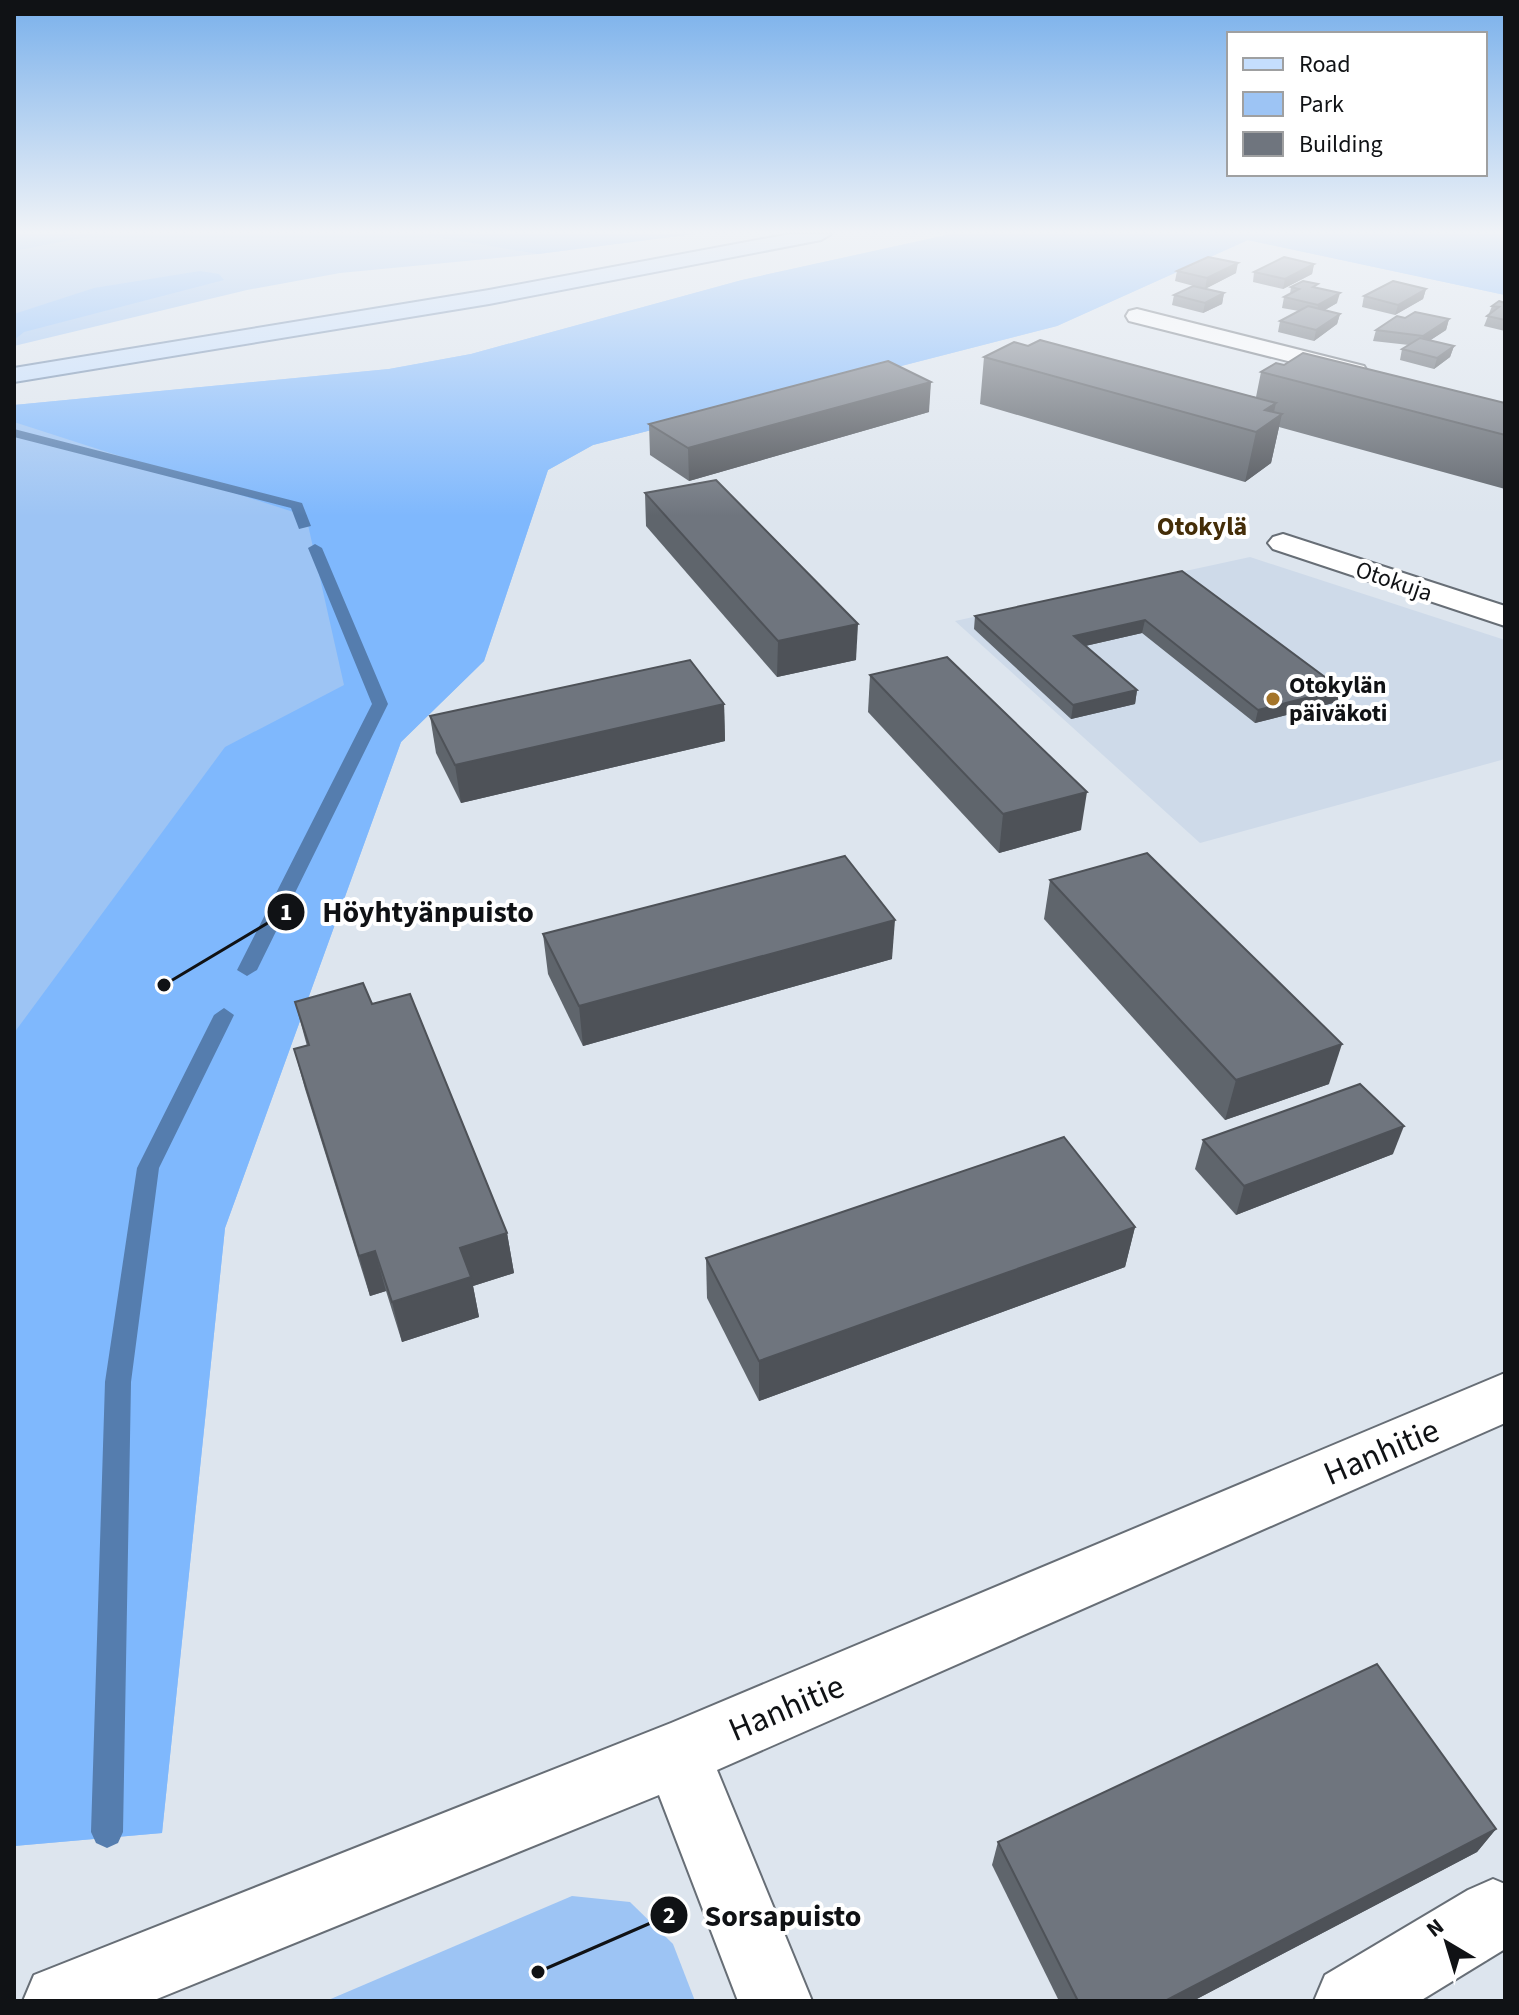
<svg xmlns="http://www.w3.org/2000/svg" width="1519" height="2015" font-family="'Source Sans 3',sans-serif">
<style>
.built{fill:#cedae9}
.green{fill:#9dc4f4}
.forest{fill:#7fb8fd}
.lines{fill:none;stroke-linecap:round;stroke-linejoin:round}
.stream{fill:#557dae;fill-rule:evenodd}
.minor-casing{stroke:#676e76;stroke-width:4}
.major-casing{stroke:#6d88aa;stroke-width:4}
.minor{fill:#fff;fill-rule:evenodd}
.major{fill:#c5defd;fill-rule:evenodd}
.wall{fill:#5f656c}
.shaded-wall{fill:#4e5258}
.building{fill:#6f757e;stroke:#4e5258;stroke-width:2}
.poi-dot{fill:#a5752a;stroke:#fff;stroke-width:3}
.labels{text-anchor:middle;stroke-width:8;stroke-linejoin:round;paint-order:stroke}
.far-street-label{font-size:24px;fill:#101215;stroke:#fff}
.far-poi-label{font-size:24px;font-weight:bold;fill:#101215;stroke:#fff;text-anchor:start}
.far-neighbourhood-label{font-size:26px;font-weight:bold;fill:#442d08;stroke:#fff}
.near-street-label{font-size:34px;fill:#101215;stroke:#fff}
.leader{fill:none;stroke:#101215;stroke-width:3}
.callout-dot{fill:#101215;stroke:#fff;stroke-width:3}
.mark-label{font-size:24px;text-anchor:middle;font-weight:bold;fill:#fff}
.callout-label{font-size:30px;text-anchor:middle;font-weight:bold;fill:#101215;stroke:#fff;stroke-width:8;stroke-linejoin:round;paint-order:stroke}
</style>
<rect width="100%" height="100%" fill="#dde5ee"/>
<path class="built" d="M1250,557l255,83v119l-305,84 -245,-222z"/>
<g class="green">
<path d="M14,234h680l-156,20 -198,19 -93,17 -233,56z"/>
<path d="M951,234h554v61l-257,-55 -191,86 -464,119 -45,25 -64,191 -83,81 -176,486 -63,605 -148,13v-1441l375,-36 82,-15 271,-74z"/>
<path d="M572,1896l58,6 43,42 22,57h-369z"/>
</g>
<g class="forest">
<path d="M14,234h88l-88,17z"/>
<path d="M418,234h276l-156,20z"/>
<path d="M951,234h554v61l-257,-55 -191,86 -464,119 -45,25 -64,191 -83,81 -176,486 -63,605 -148,13v-813l211,-286 119,-62 -38,-169 -292,-94v-17l375,-36 82,-15 271,-74z"/>
<path d="M200,271l19,3 5,6 -200,52 -10,8v-26l80,-26z"/>
</g>
<g class="lines">
<g class="stream">
<path d="M14,429l288,74 9,23 -12,3 -8,-21 -277,-71z"/>
<path d="M315,544l7,4 66,156 -131,266 -10,6 -10,-6 135,-266 -64,-156z"/>
<path d="M224,1008l10,7 -75,153 -28,214 -8,450 -5,11 -11,5 -11,-5 -5,-11 14,-450 32,-214 77,-153z"/>
</g>
<g class="minor-casing">
<g id="minor">
<path d="M1137,309l227,57 3,5 -3,5 -9,2 -226,-57 -3,-5 3,-5z"/>
<path d="M1283,534l222,72v20l-232,-77 -5,-6 5,-6z"/>
<path d="M1505,1373v50l-788,347 95,231h-74l-79,-206 -507,206h-129l11,-26 637,-252z"/>
<path d="M1493,1879l12,5v65l-85,52h-106l11,-26 143,-85z"/>
</g>
</g>
<g class="major-casing">
<path id="major" d="M790,234h41l-10,6 -332,64 -475,78v-14l475,-78z"/>
</g>
<use href="#minor" class="minor"/>
<use href="#major" class="major"/>
</g>
<g class="wall">
<path d="M1314,264l-2,10 -29,15 -30,-7 1,-10z"/>
<path d="M1177,271l59,2 -31,16 -30,-8z"/>
<path d="M1291,287l26,1 20,15 -12,7 15,4 -3,10 -23,17 -36,-9 2,-11 19,-10 -17,-3 2,-11 6,-3z"/>
<path d="M1426,289l-3,10 -28,16 -33,-8 2,-11z"/>
<path d="M1224,293l-2,11 -19,9 -31,-8 2,-10z"/>
<path d="M1505,303v28l-21,-5 8,-20z"/>
<path d="M1405,318l44,1 -3,11 -17,11 25,5 -4,11 -16,12 -34,-9 2,-11 7,-4 -36,-4 3,-11z"/>
<path d="M1028,346l228,51 5,-25 244,31v86l-226,-62 -8,36 -26,19 -265,-78 4,-47z"/>
<path d="M929,412l-240,69 -39,-26 -1,-31z"/>
<path d="M645,493l211,167 -79,17 -131,-151z"/>
<path d="M1182,571l159,118 -4,13 -82,21 -113,-90 -57,13 52,44 -2,14 -64,15 -97,-90 1,-13z"/>
<path d="M870,675l211,155 -82,23 -131,-141z"/>
<path d="M724,704l1,37 -264,62 -25,-50 -6,-37z"/>
<path d="M1050,880l279,204 -104,36 -181,-201z"/>
<path d="M543,934l349,25 -309,87 -35,-72z"/>
<path d="M295,1002l77,2 135,229 7,40 -41,13 6,31 -77,25 -16,-51 -16,5 -65,-207 -11,-40 13,-3z"/>
<path d="M1203,1140l190,14 -157,61 -41,-46z"/>
<path d="M1135,1227l-10,40 -366,134 -52,-103 -1,-40z"/>
<path d="M1496,1829l-19,23 -284,149h-134l-67,-136 6,-23z"/>
</g>
<g class="shaded-wall">
<path d="M1238,263l-2,10 -31,16 2,-11z"/>
<path d="M1314,264l-2,10 -29,15 2,-10z"/>
<path d="M1426,289l-3,10 -28,16 3,-10z"/>
<path d="M1224,293l-2,11 -19,9 2,-10z"/>
<path d="M1340,293l-3,10 -21,12 2,-10z"/>
<path d="M1340,314l-3,10 -23,17 2,-11z"/>
<path d="M1449,319l-3,11 -26,17 3,-11z"/>
<path d="M1454,346l-4,11 -16,12 3,-11z"/>
<path d="M931,382l-2,30 -240,69 -1,-33z"/>
<path d="M1276,403l-4,18 10,-7 -11,49 -26,19 11,-50 9,-22z"/>
<path d="M1145,620l-3,13 -70,16 2,-13z"/>
<path d="M858,624l-2,36 -79,17 1,-36z"/>
<path d="M1341,689l-4,13 -82,21 3,-13z"/>
<path d="M1137,690l-2,14 -64,15 2,-14z"/>
<path d="M724,704l1,37 -264,62 -6,-38z"/>
<path d="M1087,792l-6,38 -82,23 4,-39z"/>
<path d="M895,920l-3,39 -309,87 -4,-40z"/>
<path d="M1342,1044l-13,40 -104,36 11,-40z"/>
<path d="M1404,1126l-11,28 -157,61 8,-29z"/>
<path d="M1135,1227l-10,40 -366,134v-40z"/>
<path d="M507,1233l7,40 -41,13 6,31 -77,25 -10,-40 68,-54z"/>
<path d="M375,1251l11,40 -16,5 -11,-40z"/>
<path d="M1496,1829l-19,23 -284,149h-28z"/>
</g>
<g class="building">
<path d="M1208,257l30,6 -31,15 -30,-7z"/>
<path d="M1284,257l30,7 -29,15 -31,-7z"/>
<path d="M1303,281l15,3 -5,3 27,6 -22,12 -34,-8 15,-8 -8,-2z"/>
<path d="M1393,281l33,8 -28,16 -34,-9z"/>
<path d="M1193,286l31,7 -19,10 -31,-8z"/>
<path d="M1499,301l6,2v17l-18,-4 12,-9 -7,-1z"/>
<path d="M1308,306l32,8 -24,16 -36,-9z"/>
<path d="M1415,312l34,7 -26,17 -47,-6 21,-14 8,2z"/>
<path d="M1420,338l34,8 -17,12 -35,-9z"/>
<path d="M1040,340l236,63 -11,7 17,4 -26,18 -272,-75 30,-15 14,4z"/>
<path d="M1303,353l202,50v32l-244,-63 15,-9 8,2z"/>
<path d="M888,361l43,21 -243,66 -39,-24z"/>
<path d="M716,480l142,144 -80,17 -133,-148z"/>
<path d="M1182,571l159,118 -83,21 -113,-90 -71,16 63,54 -64,15 -98,-89z"/>
<path d="M947,657l140,135 -84,22 -133,-139z"/>
<path d="M690,660l34,44 -269,61 -25,-49z"/>
<path d="M1147,853l195,191 -106,36 -186,-200z"/>
<path d="M845,856l50,64 -316,86 -36,-72z"/>
<path d="M363,983l9,21 38,-10 97,239 -47,15 11,29 -79,25 -17,-51 -16,5 -65,-207 15,-4 -14,-43z"/>
<path d="M1360,1084l44,42 -160,60 -41,-46z"/>
<path d="M1064,1137l71,90 -376,134 -53,-103z"/>
<path d="M1377,1664l119,165 -331,172h-87l-80,-159z"/>
</g>
<linearGradient id="sky" x2="0" y2="1"><stop stop-color="#79b0eb"/><stop offset="0.45" stop-color="#f0f3f7"/><stop offset="1" stop-color="#f0f3f7" stop-opacity="0"/></linearGradient>
<rect width="1519" height="516" fill="url(#sky)"/>
<circle class="poi-dot" cx="1273" cy="699" r="8"/>
<g class="labels">
<g class="far-street-label">
<text transform="translate(1394 581) rotate(19)" y="8">Otokuja</text>
</g>
<g class="far-poi-label">
<text x="1289" y="693">Otokylän<tspan x="1289" dy="28">päiväkoti</tspan></text>
</g>
<g class="far-neighbourhood-label">
<text x="1202" y="535">Otokylä</text>
</g>
<g class="near-street-label">
<text transform="translate(1381 1451) rotate(-23)" y="12">Hanhitie</text>
<text transform="translate(786 1707) rotate(-23)" y="12">Hanhitie</text>
</g>
</g>
<path class="leader" d="M164 985L286 912M538 1972L669 1915"/>
<g class="callout-dot">
<circle cx="164" cy="985" r="8"/>
<circle cx="538" cy="1972" r="8"/>
<circle cx="286" cy="912" r="20"/>
<circle cx="669" cy="1915" r="20"/>
</g>
<g class="mark-label">
<text x="286" y="920">1</text>
<text x="669" y="1923">2</text>
</g>
<g class="callout-label">
<text x="428" y="922">Höyhtyänpuisto</text>
<text x="783" y="1926">Sorsapuisto</text>
</g>
<rect width="1519" height="2015" fill="none" stroke="#101215" stroke-width="32"/>
<rect x="1227" y="32" width="260" height="144" fill="#ffffff" stroke="#9fa0a1" stroke-width="2"/>
<rect x="1243" y="58" width="40" height="12" fill="#c5defd" stroke="#9fa0a1" stroke-width="2"/>
<text x="1299" y="72" font-size="24" fill="#101215">Road</text>
<rect x="1243" y="92" width="40" height="24" fill="#9dc4f4" stroke="#9fa0a1" stroke-width="2"/>
<text x="1299" y="112" font-size="24" fill="#101215">Park</text>
<rect x="1243" y="132" width="40" height="24" fill="#6f757e" stroke="#9fa0a1" stroke-width="2"/>
<text x="1299" y="152" font-size="24" fill="#101215">Building</text>
<g transform="translate(1447 1943) rotate(322)" stroke="#ffffff" stroke-width="6" paint-order="stroke">
<path d="M0-6L14 30L0 20L-14 30Z" fill="#101215"/>
<text y="-12" font-size="22" font-weight="bold" text-anchor="middle" fill="#101215">N</text>
</g>
</svg>
